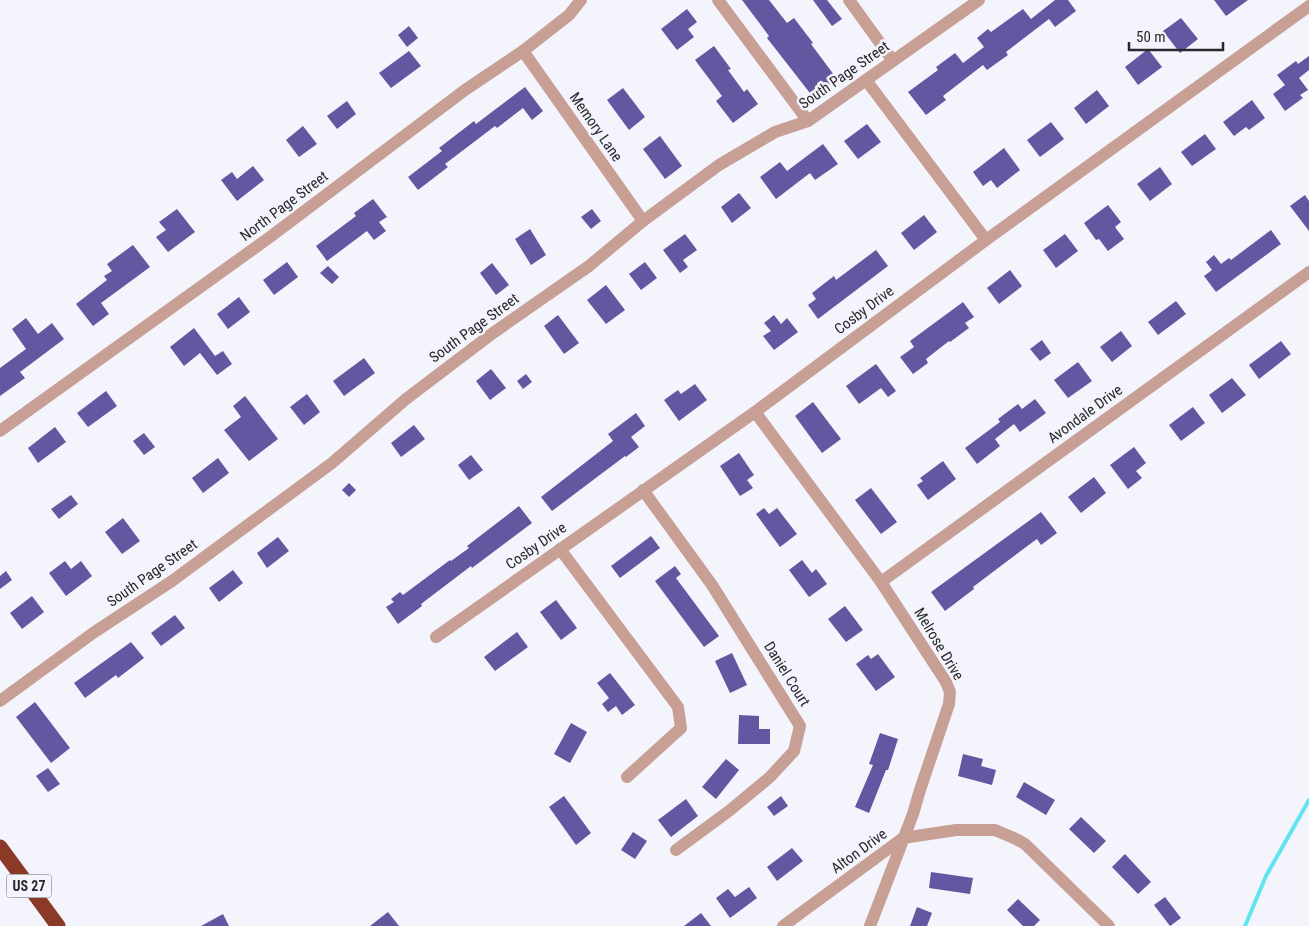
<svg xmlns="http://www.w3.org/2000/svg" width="1309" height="926" font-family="'Roboto Condensed',sans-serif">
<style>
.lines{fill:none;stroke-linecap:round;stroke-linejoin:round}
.stream{stroke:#63e5f0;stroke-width:4}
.building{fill:#6158a1}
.street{stroke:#c89f95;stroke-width:12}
.highway{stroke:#8b3a27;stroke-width:15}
.labels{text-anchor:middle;stroke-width:5;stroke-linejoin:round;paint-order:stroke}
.shield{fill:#f4f4fd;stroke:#66666b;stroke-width:1}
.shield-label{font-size:14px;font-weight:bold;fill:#29292d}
.street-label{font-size:15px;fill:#29292d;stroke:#f4f4fd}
</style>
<rect width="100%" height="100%" fill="#f4f4fd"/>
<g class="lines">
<path class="stream" d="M1245,926l21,-50 43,-76"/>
</g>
<g class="building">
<path d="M742,0h27l18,23 7,-5 19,25 -2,1 26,35 -24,18 -46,-59 2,-2z"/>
<path d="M813,0h14l15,19 -10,7z"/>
<path d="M1055,0h13l8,11 -21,16 -6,-8 -43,33 2,3 -21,15 -4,-5 -40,31 3,4 -20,15 -18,-23 30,-22 -2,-3 19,-14 8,10 21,-16 -7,-9 11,-9 3,3 32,-23 8,10z"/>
<path d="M1214,0h34l-22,16z"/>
<path d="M687,9l10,13 -9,7 6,8 -17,13 -16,-21z"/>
<path d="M1181,18l17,21 -18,14 -17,-22z"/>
<path d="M409,26l9,12 -11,9 -9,-12z"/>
<path d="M714,46l17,23 -3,1 16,22 3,-3 11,15 -25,19 -17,-22 6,-5 -27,-36z"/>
<path d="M1148,49l14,18 -24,18 -13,-18z"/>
<path d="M409,51l12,15 -30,22 -12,-15z"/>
<path d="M1309,56v14l-10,8 9,12 -8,5 3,3 -18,13 -12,-17 12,-9 -8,-10 19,-14 2,3z"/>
<path d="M525,87l18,24 -11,9 -9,-12 -26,20 -2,-2 -50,38 3,3 -30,23 -10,-13 34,-26 -3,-3 35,-27 2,3z"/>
<path d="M623,88l22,29 -16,13 -22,-30z"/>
<path d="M1097,90l12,16 -23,18 -12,-16z"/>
<path d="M1252,100l13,18 -16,12 -3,-3 -12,9 -11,-14z"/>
<path d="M347,101l9,13 -19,15 -10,-13z"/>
<path d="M1051,122l13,17 -24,18 -13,-17z"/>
<path d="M867,124l14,18 -23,17 -14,-18z"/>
<path d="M303,126l14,18 -18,13 -13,-17z"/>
<path d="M1205,134l11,15 -24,17 -11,-14z"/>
<path d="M660,136l22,30 -17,13 -22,-30z"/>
<path d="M823,144l15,20 -23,16 -5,-7 -34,26 -16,-22 20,-15 7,9z"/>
<path d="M1004,148l16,22 -23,18 -6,-8 -8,6 -10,-14z"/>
<path d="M253,166l11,14 -27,21 -16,-21 11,-8 5,7z"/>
<path d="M1160,167l12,17 -22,17 -13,-17z"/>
<path d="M739,193l12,15 -19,15 -11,-16z"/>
<path d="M1305,195l4,6v30l-19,-25z"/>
<path d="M373,199l14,18 -8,5 7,9 -12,9 -7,-9 -40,30 -11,-15 40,-30 -2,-3z"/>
<path d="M1108,205l13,17 -6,5 9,12 -16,12 -9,-12 -3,1 -12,-17z"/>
<path d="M177,209l18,23 -27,20 -12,-15 10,-7 -7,-8z"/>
<path d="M592,209l9,12 -10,8 -10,-12z"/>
<path d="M924,215l13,17 -23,18 -13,-17z"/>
<path d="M530,229l16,26 -15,10 -16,-26z"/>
<path d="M1271,230l10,14 -65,48 -12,-16 8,-6 -6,-8 8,-7 7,9 8,-6 2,2z"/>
<path d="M685,234l12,16 -14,10 5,7 -8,6 -17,-23z"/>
<path d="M1065,234l13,17 -22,17 -13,-18z"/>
<path d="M133,245l17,22 -49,36 8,11 -16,12 -17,-22 31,-24 -3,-4 8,-5 -5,-7z"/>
<path d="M876,250l12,16 -70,53 -10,-14 8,-6 -4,-6 22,-17 2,4z"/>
<path d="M287,262l11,15 -24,18 -11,-15z"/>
<path d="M645,262l12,16 -16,12 -12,-16z"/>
<path d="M492,263l17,22 -13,10 -16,-22z"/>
<path d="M328,266l11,11 -7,7 -12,-11z"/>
<path d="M1010,270l12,16 -23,18 -12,-16z"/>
<path d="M606,285l19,25 -19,14 -19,-24z"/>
<path d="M239,297l11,15 -22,17 -11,-15z"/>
<path d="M1176,301l10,13 -28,21 -10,-13z"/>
<path d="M963,302l11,15 -9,6 4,5 -19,14 -1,-1 -23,18 2,4 -15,11 -13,-17 14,-10 -4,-6z"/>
<path d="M558,315l21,28 -15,11 -20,-28z"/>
<path d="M774,315l7,9 6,-6 11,14 -24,18 -11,-14 8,-5 -7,-8z"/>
<path d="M26,318l12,16 14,-11 12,16 -44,33 5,6 -25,18v-28l26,-19 -14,-20z"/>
<path d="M194,328l21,28 8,-5 9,13 -15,11 -17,-22 -16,13 -14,-19z"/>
<path d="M1121,331l11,15 -20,16 -12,-15z"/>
<path d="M1042,340l9,13 -11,8 -10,-12z"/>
<path d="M1281,341l10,13 -32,25 -10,-14z"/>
<path d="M364,358l11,15 -31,23 -11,-15z"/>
<path d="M1078,362l14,19 -24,17 -14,-18z"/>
<path d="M876,364l20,27 -8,6 -7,-9 -22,16 -13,-18z"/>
<path d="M491,369l15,19 -16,12 -14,-19z"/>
<path d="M526,374l6,8 -9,7 -6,-8z"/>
<path d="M1232,378l14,17 -24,18 -13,-18z"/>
<path d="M695,384l12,16 -28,21 -15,-21 14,-10 3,4z"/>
<path d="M106,391l11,15 -29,21 -11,-14z"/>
<path d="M307,394l13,18 -16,13 -14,-18z"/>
<path d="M245,396l33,43 -29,22 -25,-31 17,-13 -8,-11z"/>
<path d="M1035,399l11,14 -26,19 -6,-8 -19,15 5,7 -23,18 -12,-16 35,-26 -2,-3 20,-15 4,5z"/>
<path d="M813,402l28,37 -19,14 -27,-37z"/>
<path d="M1193,407l12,16 -24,18 -12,-16z"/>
<path d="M636,413l9,13 -14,11 8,10 -13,10 -1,-1 -73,55 -11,-14 72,-56 -5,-7z"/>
<path d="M414,425l11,14 -24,18 -10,-14z"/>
<path d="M55,427l11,15 -28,21 -10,-15z"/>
<path d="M144,433l11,14 -11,8 -11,-14z"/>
<path d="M1134,447l12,16 -10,8 6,7 -14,11 -18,-24z"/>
<path d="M739,453l15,22 -7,5 6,8 -13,8 -20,-30z"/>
<path d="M471,455l12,15 -14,10 -11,-15z"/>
<path d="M218,458l11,15 -26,20 -11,-15z"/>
<path d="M943,461l13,18 -28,21 -11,-15 6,-4 -3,-3z"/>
<path d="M1094,477l12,16 -25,20 -13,-16z"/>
<path d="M349,483l7,7 -7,7 -7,-7z"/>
<path d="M871,488l26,34 -16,12 -26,-34z"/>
<path d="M71,495l7,9 -19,15 -8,-10z"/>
<path d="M519,506l13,17 -60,45 -1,-2 -50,38 1,2 -24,18 -12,-17 8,-5 -3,-3 9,-7 3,3 47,-35 1,1 18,-13 -2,-2z"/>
<path d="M764,508l5,6 8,-6 20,26 -17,13 -24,-33z"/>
<path d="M1041,512l16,21 -16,12 -4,-6 -7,5 -57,43 1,2 -29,22 -14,-19z"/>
<path d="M123,518l17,23 -18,13 -17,-22z"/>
<path d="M651,536l9,12 -40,30 -9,-12z"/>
<path d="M278,537l11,14 -22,17 -10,-15z"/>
<path d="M802,560l10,13 4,-4 11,15 -18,13 -20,-27z"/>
<path d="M65,561l6,8 10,-8 11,15 -26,20 -17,-23z"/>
<path d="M675,566l6,8 -5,4 43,58 -15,11 -49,-66z"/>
<path d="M233,570l10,13 -24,19 -10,-14z"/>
<path d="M6,571l6,9 -12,9v-13z"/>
<path d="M32,596l12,16 -22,17 -12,-16z"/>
<path d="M556,600l21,28 -16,12 -21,-28z"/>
<path d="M845,606l18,24 -17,12 -18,-23z"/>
<path d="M175,615l10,13 -24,18 -10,-13z"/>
<path d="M517,632l11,15 -33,24 -11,-14z"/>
<path d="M131,642l13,16 -26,20 -2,-3 -31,23 -11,-15z"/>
<path d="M732,653l15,32 -17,8 -15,-32z"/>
<path d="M878,654l17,23 -19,14 -20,-27 12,-9 3,4z"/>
<path d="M610,673l25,32 -13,10 -6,-9 -8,6 -6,-8 7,-6 -12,-15z"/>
<path d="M35,702l35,46 -19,15 -35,-46z"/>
<path d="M739,715l20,1v13h11v15h-32z"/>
<path d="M571,723l16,9 -17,31 -16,-9z"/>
<path d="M880,733l18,6 -10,31h-2l-17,43 -14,-6 18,-42 -4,-1z"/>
<path d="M963,754l20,5 -2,7 15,4 -4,15 -34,-9z"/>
<path d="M726,759l13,11 -23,29 -14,-12z"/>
<path d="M48,768l12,16 -12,8 -12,-16z"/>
<path d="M1024,782l31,18 -9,15 -30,-18z"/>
<path d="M564,796l27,37 -15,12 -27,-38z"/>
<path d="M781,796l7,10 -14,10 -7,-9z"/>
<path d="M686,799l12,17 -27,21 -13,-17z"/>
<path d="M1081,817l25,24 -12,12 -25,-24z"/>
<path d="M633,832l14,9 -12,18 -14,-9z"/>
<path d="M792,848l11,13 -26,20 -10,-14z"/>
<path d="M1125,854l26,28 -13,12 -26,-27z"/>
<path d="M931,872l42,6 -3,16 -41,-6z"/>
<path d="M749,887l8,11 -27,20 -14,-20 12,-9 7,8z"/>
<path d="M1165,897l16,21 -11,8 -16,-21z"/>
<path d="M1018,899l22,21 -6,6h-11l-16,-16z"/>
<path d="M917,907l15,6 -5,13h-17z"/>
<path d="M388,912l11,14h-29z"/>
<path d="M701,913l10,13h-27z"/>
<path d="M223,914l6,12h-28z"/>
</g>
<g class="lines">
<g class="street">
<path d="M718,0l90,121"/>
<path d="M849,0l44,61"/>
<path d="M523,51l120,170"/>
<path d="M866,80l120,160"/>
<path d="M755,412l126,170 65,100 4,10 -1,12 -29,86 -7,24 -43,112"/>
<path d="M0,431l270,-194 195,-147 58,-39 46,-36 12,-15"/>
<path d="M643,490l69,95 88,141 -6,25 -24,26 -41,34 -53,39"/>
<path d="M560,549l118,158 3,21 -54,49"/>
<path d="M881,582l428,-310"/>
<path d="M436,637l319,-225 231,-172 323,-234"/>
<path d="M0,701l93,-68 79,-52 160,-118 74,-64 87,-66 96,-67 54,-45 76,-56 56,-33 33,-11 171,-121"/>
<path d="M783,926l120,-88 53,-8h39l21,9 9,5 84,82"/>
</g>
<path class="highway" d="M0,847l58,79"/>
</g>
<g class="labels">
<rect class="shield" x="6.5" y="874.5" width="45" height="23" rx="4"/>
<g class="shield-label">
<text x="29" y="891">US 27</text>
</g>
<g class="street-label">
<text transform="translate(844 75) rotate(-35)" y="5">South Page Street</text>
<text transform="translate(596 127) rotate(55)" y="5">Memory Lane</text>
<text transform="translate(284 206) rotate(-37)" y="5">North Page Street</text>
<text transform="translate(864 310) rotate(-37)" y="5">Cosby Drive</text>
<text transform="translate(474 328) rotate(-36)" y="5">South Page Street</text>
<text transform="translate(1085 414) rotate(-36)" y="5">Avondale Drive</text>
<text transform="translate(536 546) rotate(-35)" y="5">Cosby Drive</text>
<text transform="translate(152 573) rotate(-35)" y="5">South Page Street</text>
<text transform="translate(939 644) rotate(59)" y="5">Melrose Drive</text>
<text transform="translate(787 674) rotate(58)" y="5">Daniel Court</text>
<text transform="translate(859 851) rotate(-36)" y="5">Alton Drive</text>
</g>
</g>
<path d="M1129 42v8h94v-8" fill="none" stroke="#29292d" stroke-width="2.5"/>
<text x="1136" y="42" font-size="15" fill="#29292d" stroke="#f4f4fd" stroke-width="4" paint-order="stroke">50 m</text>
</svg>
